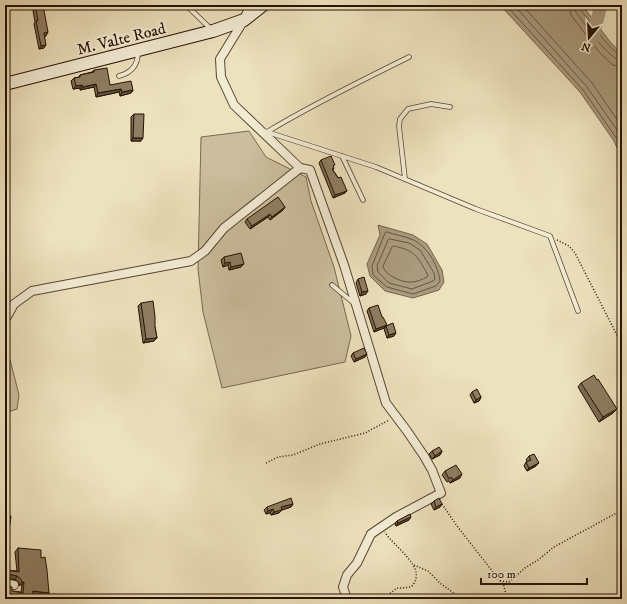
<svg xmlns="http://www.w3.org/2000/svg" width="627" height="604" font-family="'IM FELL DW Pica',serif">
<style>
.green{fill:#cbbe9e;stroke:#796850}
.water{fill:#aa9b7e;stroke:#76644c}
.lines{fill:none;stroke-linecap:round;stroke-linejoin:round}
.shore{stroke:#685640;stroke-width:1}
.river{stroke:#aa9b7e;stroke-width:13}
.service-casing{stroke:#584530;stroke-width:5.5}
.minor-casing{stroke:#584530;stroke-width:10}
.secondary-casing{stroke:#271101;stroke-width:14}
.path{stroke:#271101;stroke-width:1.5;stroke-dasharray:1 2;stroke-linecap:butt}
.service{stroke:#f3ecd5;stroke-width:4}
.minor{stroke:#f3ecd5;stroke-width:8}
.secondary{stroke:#f3ecd5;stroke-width:12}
.wall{fill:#7a6c55;stroke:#271101}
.shaded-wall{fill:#635845;stroke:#271101}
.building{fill:#8e7e63;stroke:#271101}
.labels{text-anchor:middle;stroke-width:4;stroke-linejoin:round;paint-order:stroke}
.street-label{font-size:16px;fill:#271101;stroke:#f3ecd5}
</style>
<rect width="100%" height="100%" fill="#ede2be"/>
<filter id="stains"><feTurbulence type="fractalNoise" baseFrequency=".005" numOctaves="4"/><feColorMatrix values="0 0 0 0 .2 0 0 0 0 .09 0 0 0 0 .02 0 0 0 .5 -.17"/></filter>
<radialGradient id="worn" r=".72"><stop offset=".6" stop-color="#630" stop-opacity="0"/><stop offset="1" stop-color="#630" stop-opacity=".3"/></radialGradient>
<g class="green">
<path d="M249,131l17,26 40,20 5,24 23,66 17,69 -6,26 -123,26 -19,-76 -5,-43 3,-132z"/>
<path d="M5,340l14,55 -2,14 -12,4z"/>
</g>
<g class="water">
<path d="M500,5h82l29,38 11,10v106l-8,-18 -34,-49z"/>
<path d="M378,225l35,10 14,9 15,26 2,12 -5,8 -26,8 -28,-7 -15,-15 -3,-12 13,-29z"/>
</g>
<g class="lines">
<g class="shore">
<path d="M506,5l77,85 34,49 5,10"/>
<path d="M514,5l73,82 35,50"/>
<path d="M522,5l70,78 30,44"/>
<path d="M568,5l3,10 29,38 13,12 9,2"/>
<path d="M574,5l2,7c8,11 33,48 46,49"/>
<path d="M579,5l1,4c7,9 33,46 42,47"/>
<path d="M387,232c8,3 17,4 24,7 16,6 27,26 29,42l-4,5 -23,8 -26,-7 -14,-12 -1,-9 13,-33z"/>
<path d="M390,239l19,4 11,7 14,23 1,6 -2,2 -21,8 -23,-6 -11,-11 -1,-6 11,-26z"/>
<path d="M394,246c22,5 23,10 34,29l-1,2c-4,2 -10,5 -15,5 -9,1 -27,-6 -29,-16l9,-19z"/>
</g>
<path class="river" d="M592,40l9,-35"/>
<g class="service-casing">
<g id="service">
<path d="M186,5l26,25"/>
<path d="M119,76c12,-3 19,-11 19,-24"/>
<path d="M264,131l112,36 100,42 74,27 28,75"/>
<path d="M267,132c46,-28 94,-51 142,-75"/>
<path d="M342,156l21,44"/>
<path d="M405,179l-6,-53 1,-7 8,-10 23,-5 19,3"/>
<path d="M332,285l24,20"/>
</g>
</g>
<g class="minor-casing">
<g id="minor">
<path d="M250,5l-6,15 -24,39 1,18 13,28 66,63 10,2 34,95 42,138 21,28 17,25 8,14 9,23 -45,24 -25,17 -14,29 -10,12 -4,12 4,12"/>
<path d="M5,320l9,-16 18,-13 159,-30 14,-10 19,-23 76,-60"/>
<path d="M5,583l9,2"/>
</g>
</g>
<g class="secondary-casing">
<path id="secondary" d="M5,84l208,-53 31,-11 19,-15"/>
</g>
<g class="path">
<path d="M557,240l12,6 6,7 47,92"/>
<path d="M266,463l12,-6 15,-2 27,-11 45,-11 24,-13"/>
<path d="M442,504l15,22 47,60 3,13"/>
<path d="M414,565l14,6 13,13 21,15"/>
<path d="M500,581l9,1 16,-14 13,-8 16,-13 68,-37"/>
<path d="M383,599l14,-11h6l8,-1c19,-19 -18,-40 -26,-55"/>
</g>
<use href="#service" class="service"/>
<use href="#minor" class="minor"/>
<use href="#secondary" class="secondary"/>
</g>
<g class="wall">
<path d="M32,5h11l3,31h-2v12l-5,1 -5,-25 1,-2z"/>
<path d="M94,70l16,15 23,5 -2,3 -11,3 -1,-4 -23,5 -2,-10 -14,3v-2l-7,1 -2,-8 3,-3 5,-1 1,-2 12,-3z"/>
<path d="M134,114l7,27h-10v-24z"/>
<path d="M321,160l12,8h1l-1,2 14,21 -2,2 -12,5 -14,-35z"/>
<path d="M285,207l-2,3 -13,10 -2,-3 -18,12 -5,-7 2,-3z"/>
<path d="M224,257l20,7 -3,3 -12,3 -1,-5 -5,2 -2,-7z"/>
<path d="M358,279l8,15 -6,2 -4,-13z"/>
<path d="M141,303l14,24 2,11 -3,3 -11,2 -5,-37z"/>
<path d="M369,308l15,20 -10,4 -7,-21z"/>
<path d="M386,326l8,10 -7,2 -3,-9z"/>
<path d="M353,353l14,1 -2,3 -11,5 -3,-6z"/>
<path d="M581,383l36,26 -4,4 -14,9 -21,-35z"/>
<path d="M472,392l9,5 -2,4 -5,2 -4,-8z"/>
<path d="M432,451h10l-2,4 -8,4 -3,-5z"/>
<path d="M529,456l10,7 -3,3 -9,5 -3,-5 2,-4h2l-2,-2z"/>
<path d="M445,471l15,7 -10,5 -1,-2 -2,1 -5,-7z"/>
<path d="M434,501l8,3 -2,3 -6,3 -3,-6z"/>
<path d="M293,504l-2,3 -9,3 -3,3 -8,2 -1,-2 -4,1 -2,-4 3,-3z"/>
<path d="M409,520l-13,6 -1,-2 2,-3z"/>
<path d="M18,548l23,10 8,35 -1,1 7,5h-11v-1l1,-2 -13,-2 -27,5v-13l1,-1 6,6 9,1 1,-7h-3l-1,-4 -3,-1 -9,-2h-1v-23l1,15 11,1 -2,-19z"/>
</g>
<g class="shaded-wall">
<path d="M48,32l-2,4 -4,1 2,-4z"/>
<path d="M46,45l-2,3 -5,1 2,-3z"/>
<path d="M96,84l-2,3 -14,3 3,-3z"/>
<path d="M82,85l-2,3 -7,1 3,-3z"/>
<path d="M121,89l-2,3 -23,5 2,-4z"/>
<path d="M133,90l-2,3 -11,3 2,-4z"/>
<path d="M133,138h10l-2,3h-10z"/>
<path d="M347,191l-2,2 -12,5 2,-3z"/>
<path d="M285,207l-2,3 -13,10 2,-3z"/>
<path d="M270,214l-2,3 -18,12 2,-3z"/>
<path d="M230,262l-2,3 -5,2 2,-4z"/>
<path d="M244,264l-3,3 -12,3 2,-3z"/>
<path d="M368,291l-2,3 -6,2 2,-4z"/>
<path d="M387,325l-3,3 -10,4 2,-3z"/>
<path d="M396,333l-2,3 -7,2 2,-3z"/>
<path d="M157,338l-3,3 -11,2 3,-4z"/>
<path d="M367,354l-2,3 -11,5 2,-3z"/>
<path d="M481,397l-2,4 -5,2 2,-3z"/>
<path d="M617,409l-4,4 -14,9 4,-5z"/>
<path d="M442,451l-2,4 -8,4 3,-3z"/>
<path d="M539,463l-3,3 -9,5 2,-3z"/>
<path d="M462,474l-2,4 -10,5 3,-3z"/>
<path d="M293,504l-2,3 -9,3 -3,3 -8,2 3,-3 7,-5z"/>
<path d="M442,504l-2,3 -6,3 2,-3z"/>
<path d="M273,509l-3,4 -4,1 2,-3z"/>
<path d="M411,517l-2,3 -13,6 2,-3z"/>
<path d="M5,524h5l-2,3h-3z"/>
<path d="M8,574l9,2 -2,4 -9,-2h-1v-3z"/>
<path d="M22,582h2l-2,3h-3z"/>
<path d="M33,591l16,2 -2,3 -1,-1 -1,1 -15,-2z"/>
</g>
<g class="building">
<path d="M35,5h8l5,27 -4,1 2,12 -5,1 -5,-25h2z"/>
<path d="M107,68l3,17 21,-4 2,9 -11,2 -1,-3 -23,4 -2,-9 -13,3 -1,-2 -6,1 -2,-8 6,-1v-2l14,-3v-2z"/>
<path d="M134,114h10l-1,24h-10z"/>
<path d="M331,156l4,9 -2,1 1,2 -2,1 6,9 3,-1 6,14 -12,4 -14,-35z"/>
<path d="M278,197l7,10 -13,10 -2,-3 -18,12 -5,-7z"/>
<path d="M241,253l3,11 -13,3 -1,-5 -5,1 -1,-6z"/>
<path d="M364,277l4,14 -6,1 -4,-13z"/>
<path d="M153,301l2,16v10l2,11 -11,1 -5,-36z"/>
<path d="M378,305l4,12h1l4,8 -11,4 -7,-21z"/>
<path d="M393,323l3,10 -7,2 -3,-9z"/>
<path d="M364,348l3,6 -11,5 -3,-6z"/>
<path d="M594,375l3,5 1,-1 19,30 -14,8 -22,-34z"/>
<path d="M477,389l4,8 -5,3 -4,-8z"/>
<path d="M439,447l3,4 -7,5 -3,-5z"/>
<path d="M534,454l5,9 -10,5 -3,-6 5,-2 -2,-4z"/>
<path d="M456,465l6,9 -9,6 -2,-3 -2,2 -4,-8z"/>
<path d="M291,498l2,6 -12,3 1,3 -8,2 -1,-3 -5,2 -1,-4z"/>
<path d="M439,498l3,6 -6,3 -2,-6z"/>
<path d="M410,514l1,3 -13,6 -1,-2z"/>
<path d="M5,515l6,1 -1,8h-5z"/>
<path d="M18,548l23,2v8l4,-1 2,13 2,23 -16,-2 -1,8h-27v-12l1,-2 6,2v4l11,2 1,-11h-2l-2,-4 -3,-2 -9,-2 -3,1v-20l3,1 -2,14 13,2z"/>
<path d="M55,594v5h-9v-4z"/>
</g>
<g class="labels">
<g class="street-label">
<text transform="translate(121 38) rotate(-14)" y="6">M. Valte Road</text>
</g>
</g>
<rect width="627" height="604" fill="none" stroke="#ede2be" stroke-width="20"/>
<rect x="6" y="6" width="615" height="592" fill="none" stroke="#271101" stroke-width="2"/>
<rect x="10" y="10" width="607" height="584" fill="none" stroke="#271101"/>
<g transform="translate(589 38) rotate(198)" stroke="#f3ecd5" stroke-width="3" paint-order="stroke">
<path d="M0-3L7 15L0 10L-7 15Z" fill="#271101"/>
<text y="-6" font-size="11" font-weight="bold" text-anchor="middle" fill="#271101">N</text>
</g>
<path d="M481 578v6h106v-6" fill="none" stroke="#271101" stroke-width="2"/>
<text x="487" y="578" font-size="12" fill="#271101" stroke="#f3ecd5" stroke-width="3" paint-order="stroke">100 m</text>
<rect width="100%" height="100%" filter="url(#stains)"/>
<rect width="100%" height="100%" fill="url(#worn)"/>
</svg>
